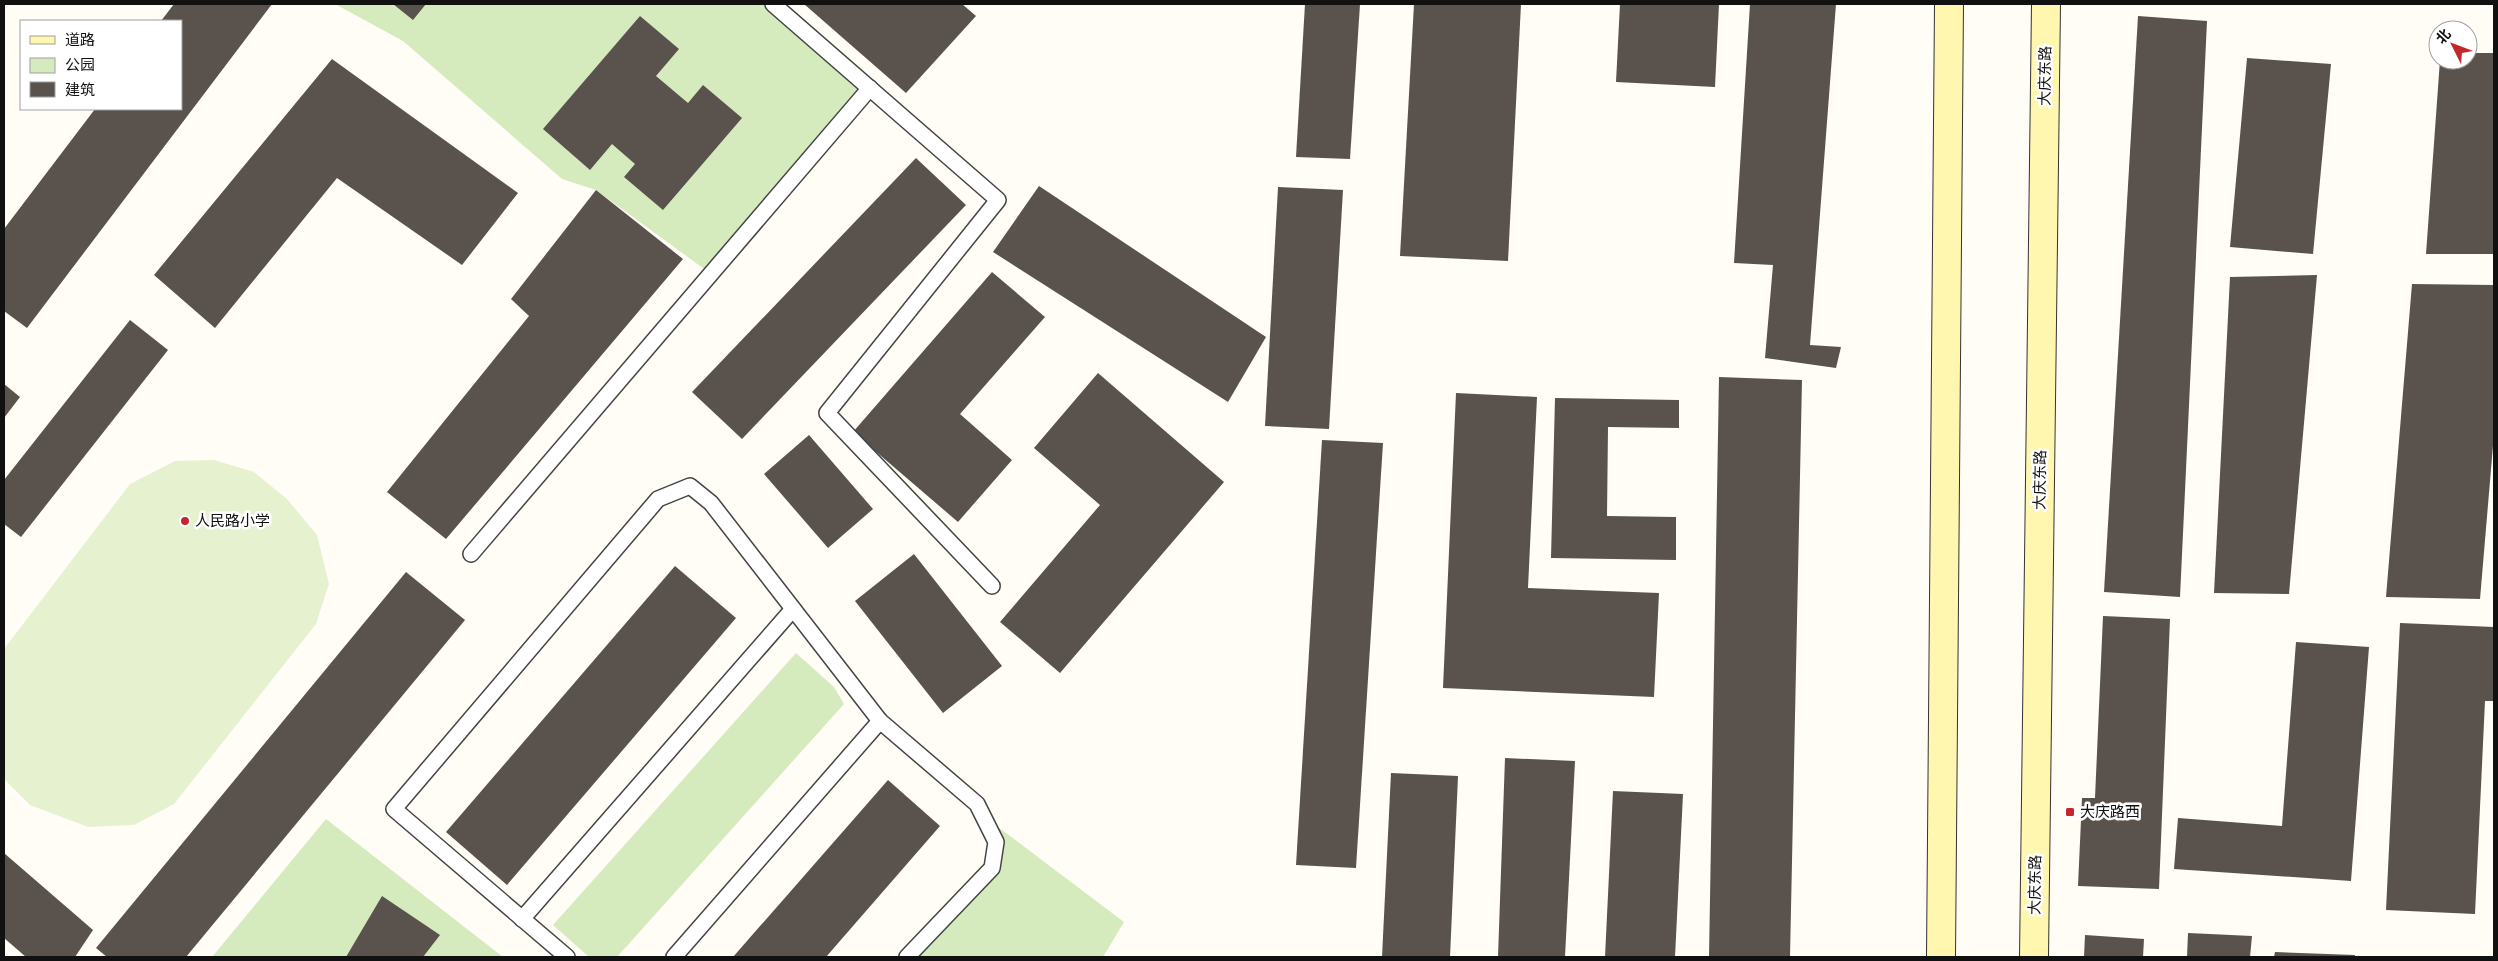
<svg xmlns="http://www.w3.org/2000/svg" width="2498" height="961" font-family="Georgia,'Noto Sans SC',serif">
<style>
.green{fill:#d5ebbd}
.pitch{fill:#e6f2cf}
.building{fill:#5a524d}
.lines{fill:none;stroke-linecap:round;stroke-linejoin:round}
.service-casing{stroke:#444;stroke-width:18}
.secondary-casing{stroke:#333;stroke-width:30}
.service{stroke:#fff;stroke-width:15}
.secondary{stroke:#fff6b0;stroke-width:28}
.poi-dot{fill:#c4262e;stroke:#fff;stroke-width:2}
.labels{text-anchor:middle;stroke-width:5;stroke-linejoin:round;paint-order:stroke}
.street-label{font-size:15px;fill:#111;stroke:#fff}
.poi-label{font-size:15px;fill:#111;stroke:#fff;text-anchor:start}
</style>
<rect width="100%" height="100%" fill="#fffdf5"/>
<g class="green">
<path d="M335,4h438l97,84 -159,186 -115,-84 -34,-11 -159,-138z"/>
<path d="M796,653l38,34 10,17 -227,253h-28l-36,-32z"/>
<path d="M326,819l177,138h-291z"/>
<path d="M998,827l126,95 -21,35h-196l85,-89z"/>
</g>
<path class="pitch" d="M214,460l40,12 33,27 30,36 12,49 -13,40 -142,180 -40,21 -46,2 -58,-22 -26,-26v-130l126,-165 45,-23z"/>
<g class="building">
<path d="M174,4h98l-245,324 -23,-17v-82l91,-120h86v-88h-20z"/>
<path d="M393,4h33l-13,16z"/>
<path d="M804,4h158l14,12 -70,77z"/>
<path d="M1305,4h55l-10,155 -54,-2z"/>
<path d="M1414,4h107l-13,257 -108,-5z"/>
<path d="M1620,4h99l-4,83 -99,-5z"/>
<path d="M1750,4h86l-26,341 31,2 -5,21 -71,-10 8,-93 -39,-2z"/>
<path d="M640,16l39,33 -23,27 32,27 15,-18 39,33 -79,92 -39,-33 11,-13 -23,-20 -22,26 -47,-41z"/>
<path d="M2138,16l69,5 -27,576 -76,-5z"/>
<path d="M2468,53h26v201h-68l14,-194h28z"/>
<path d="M2247,58l84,6 -18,190 -83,-7z"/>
<path d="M332,59l186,134 -56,72 -125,-87 -122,150 -61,-53z"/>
<path d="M916,158l50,47 -224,234 -50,-47z"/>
<path d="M1039,186l227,151 -38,65 -235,-150z"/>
<path d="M1278,187l65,3 -14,239 -64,-3z"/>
<path d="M596,190l87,69 -237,280 -59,-47 142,-176 -18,-17z"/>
<path d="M992,272l53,45 -85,97 52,46 -54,62 -105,-90z"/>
<path d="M2317,275l-28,319 -75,-1 16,-316z"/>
<path d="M2412,284l82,1v149l-14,165 -94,-2z"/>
<path d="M130,320l38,30 -147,187 -17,-13v-44z"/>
<path d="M1098,373l126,109 -164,191 -60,-51 100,-117 -66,-57z"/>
<path d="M1719,377l83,3 -12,577h-81z"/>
<path d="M4,384l16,13 -16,21z"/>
<path d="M1456,393l81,4 -9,191 131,5 -5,104 -211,-9z"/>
<path d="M1555,398l124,2v28l-71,-1 -1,89 69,1v43l-125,-2z"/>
<path d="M809,435l64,74 -45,39 -64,-74z"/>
<path d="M1322,440l61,3 -27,425 -60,-3z"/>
<path d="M914,554l88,112 -59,47 -88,-112z"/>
<path d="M675,566l61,52 -229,267 -61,-53z"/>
<path d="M406,572l59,48 -279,337h-79l-11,-9z"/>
<path d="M2103,616l67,3 -11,270 -81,-3 4,-88h13z"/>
<path d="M2400,623l94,4v74h-9l-10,213 -89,-4z"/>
<path d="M2296,642l73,5 -18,234 -177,-12 4,-51 104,8z"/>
<path d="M1505,758l70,3 -10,196h-67z"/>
<path d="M1391,773l67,3 -8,181h-68z"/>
<path d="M888,780l52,46 -114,131h-93z"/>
<path d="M1613,791l70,3 -8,163h-70z"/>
<path d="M4,853l89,77 -18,27h-49l-22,-19z"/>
<path d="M382,896l58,39 -17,22h-77z"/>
<path d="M2188,933l64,3 -2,21h-63z"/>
<path d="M2085,935l59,4 -1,18h-59z"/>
<path d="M2275,952l80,3v2h-81z"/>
</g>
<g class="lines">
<g class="service-casing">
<g id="service">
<path d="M773,4l225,196 -171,213 165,173"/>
<path d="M471,554l399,-466"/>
<path d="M522,919l271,-310"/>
<path d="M567,957l-173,-148 264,-310 32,-13 21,17 169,218"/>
<path d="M674,957l206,-236 97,83 19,38 -4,26 -85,89"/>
</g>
</g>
<g class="secondary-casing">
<g id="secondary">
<path d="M1941,957l8,-953"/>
<path d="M2034,957l12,-953"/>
</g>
</g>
<use href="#service" class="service"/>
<use href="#secondary" class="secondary"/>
</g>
<g class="poi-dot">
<circle cx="185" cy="521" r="5"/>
<rect x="2065" y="807" width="10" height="10" rx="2.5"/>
</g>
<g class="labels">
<g class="street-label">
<text transform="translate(2045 76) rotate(-89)" y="5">大庆东路</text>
<text transform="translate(2040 480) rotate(-89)" y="5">大庆东路</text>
<text transform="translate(2035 885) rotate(-89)" y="5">大庆东路</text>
</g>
<g class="poi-label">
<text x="195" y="526">人民路小学</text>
<text x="2080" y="817">大庆路西</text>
</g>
</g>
<rect width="2498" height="961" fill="none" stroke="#111111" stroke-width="10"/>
<rect x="20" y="20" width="162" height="90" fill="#ffffff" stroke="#a0a0a0"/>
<rect x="30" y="36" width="25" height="8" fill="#fff6b0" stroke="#a0a0a0"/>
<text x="65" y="45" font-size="15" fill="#111111">道路</text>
<rect x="30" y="58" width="25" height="15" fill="#d5ebbd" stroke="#a0a0a0"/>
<text x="65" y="70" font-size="15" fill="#111111">公园</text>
<rect x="30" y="82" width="25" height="15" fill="#5a524d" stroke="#a0a0a0"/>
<text x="65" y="95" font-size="15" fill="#111111">建筑</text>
<g transform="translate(2453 45) rotate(312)"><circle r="24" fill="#ffffff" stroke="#a0a0a0"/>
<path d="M0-4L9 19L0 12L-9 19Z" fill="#c4262e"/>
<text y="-8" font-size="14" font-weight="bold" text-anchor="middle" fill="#111111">北</text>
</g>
</svg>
